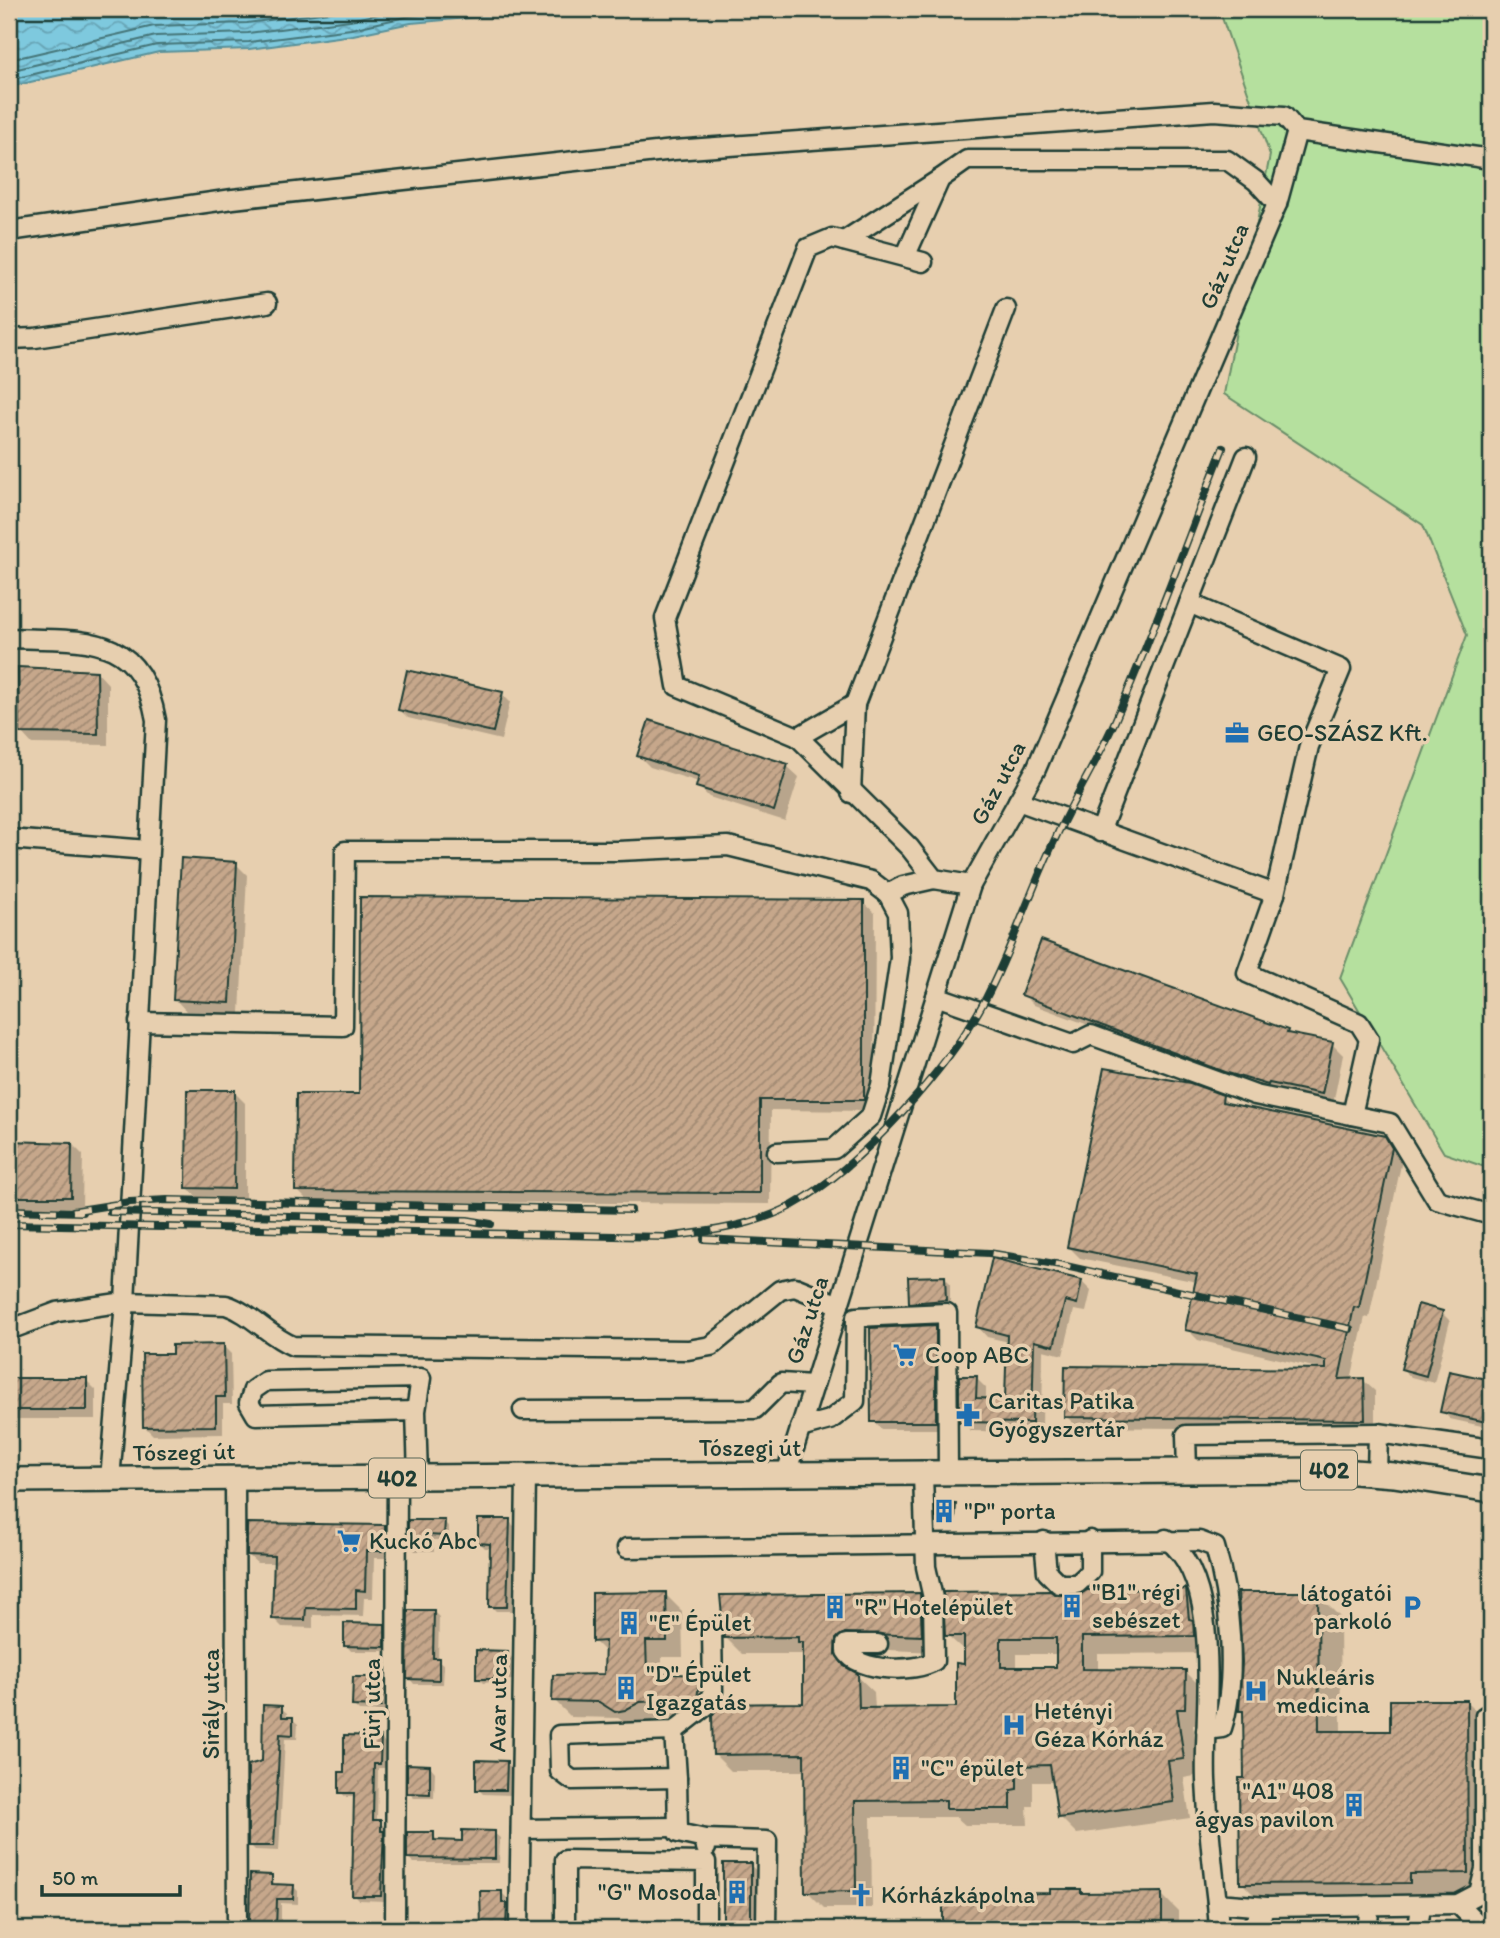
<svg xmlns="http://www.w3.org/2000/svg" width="1500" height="1938" font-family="Itim,sans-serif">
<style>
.green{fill:#b5e09e;stroke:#6a8e69;stroke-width:2}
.water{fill:url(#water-waves);stroke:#58919a;stroke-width:2}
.shadow{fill:#0003;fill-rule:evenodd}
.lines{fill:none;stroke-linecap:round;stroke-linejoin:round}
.shore{stroke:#457578;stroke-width:2}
.building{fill:url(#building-hatch);stroke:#1f3d34;stroke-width:2;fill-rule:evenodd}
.minor-casing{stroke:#1f3d34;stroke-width:23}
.major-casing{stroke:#1f3d34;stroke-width:28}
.minor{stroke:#e7cfaf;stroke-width:18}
.major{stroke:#e7cfaf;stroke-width:23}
.rail-casing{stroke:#1f3d34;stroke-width:8}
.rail{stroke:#e7cfaf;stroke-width:5;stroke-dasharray:16;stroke-linecap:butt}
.labels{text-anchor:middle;stroke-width:7;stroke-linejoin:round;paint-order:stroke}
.shield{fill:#e7cfaf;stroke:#5b6959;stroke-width:2}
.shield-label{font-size:23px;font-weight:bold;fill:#1f3d34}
.street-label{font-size:24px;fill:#1f3d34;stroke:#e7cfaf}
.poi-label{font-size:24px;fill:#1f3d34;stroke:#e7cfaf;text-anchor:start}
</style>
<defs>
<pattern id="water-waves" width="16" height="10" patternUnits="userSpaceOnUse" patternTransform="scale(1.75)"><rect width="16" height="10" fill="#7ec9de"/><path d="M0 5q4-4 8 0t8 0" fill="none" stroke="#67a4b5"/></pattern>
<pattern id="building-hatch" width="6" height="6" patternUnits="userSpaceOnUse" patternTransform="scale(1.75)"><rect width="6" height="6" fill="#c6a78b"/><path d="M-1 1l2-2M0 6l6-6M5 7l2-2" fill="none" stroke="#a08972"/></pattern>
</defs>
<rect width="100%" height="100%" fill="#e7cfaf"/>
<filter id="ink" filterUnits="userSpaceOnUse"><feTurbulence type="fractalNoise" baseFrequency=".0143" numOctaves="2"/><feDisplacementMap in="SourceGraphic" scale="14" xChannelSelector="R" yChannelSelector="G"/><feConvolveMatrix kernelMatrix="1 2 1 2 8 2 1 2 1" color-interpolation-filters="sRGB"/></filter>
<g filter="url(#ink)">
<path class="green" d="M1219,9h272v1160l-47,-16 -104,-175 127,-343 -44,-110 -199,-131 46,-239z"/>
<path class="water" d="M9,9h561l-159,14 -58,12 -104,14 -90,3 -150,35z"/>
<g class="shadow">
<path d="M97,672l11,12v61l-76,-1 -11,-12z"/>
<path d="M502,694l8,8 -9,38 -93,-22 -8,-8z"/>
<path d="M639,756l148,10 12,11 -14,44 -76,-24 -11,-11 1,-4 -49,-15z"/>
<path d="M236,864l11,11 -7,138 -54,-2 -11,-12z"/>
<path d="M863,902l12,11 -1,198 -103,-1 -1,94 -462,-3 -11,-11 64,-94z"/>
<path d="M1023,994l264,38 45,12 11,11 -10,49 -54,-9 -245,-90z"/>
<path d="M234,1092l11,11v96h-46l-11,-11z"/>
<path d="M1222,1097l9,9 153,32 18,22 -33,158 -4,-1 -14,63h12l12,11v39l-298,-3 -11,-11 260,-46 -128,-30 -11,-11 10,-47 -117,-24 -11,-11z"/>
<path d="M9,1143l63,1 11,11 -1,52h-73z"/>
<path d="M945,1278l5,5v21l-34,4 -5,-5z"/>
<path d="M1081,1281l10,10 -5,21 -12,-2 -11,45 -20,-5 -1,82 -71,-1 -10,-10 15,-43 10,10v12l21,1 2,-59 -22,-5 -9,-10z"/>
<path d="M1442,1313l8,8 -16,62 -23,-6 -9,-8z"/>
<path d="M935,1327l8,8 1,94h-63l-8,-8z"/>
<path d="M223,1346l8,8 1,50h-9v30l-70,1 -8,-8 29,-71z"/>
<path d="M1450,1373l41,8v47l-41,-9 -8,-8z"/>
<path d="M9,1380h77l10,10v29h-87z"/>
<path d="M955,1505l2,15 -19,-3z"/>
<path d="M509,1521l5,5 -2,85h-16l-5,-5 1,-58h-7l-5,-5z"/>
<path d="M444,1522l5,5v13h-15v11h-19l-5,-5z"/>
<path d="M385,1527l8,8 -4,23h-15l-1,40h-9l-1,18 -50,-1v13l-31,-1 -8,-8 1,-56h-18l-9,-8z"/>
<path d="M1185,1591l17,17 8,45 -112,1v17h87l17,17v37h-9l7,50 -16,3 6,40 -113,16 -17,-17 -6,-35h-21v24h-6l1,19h-63l-9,-8h-85l1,91h-48l-17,-17 -1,-120h-75l-17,-17 91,-49 -1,-51h-62l-17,-17 194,-43 17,17 2,41 -75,-3 -11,7 -1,14 23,22 1,17h82l9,-57 -19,-17 111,-38zM1017,1654h40v15h-40z"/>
<path d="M665,1594l17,17 1,46h-21v19h38l17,17 -4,22 -56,3 -14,9 -10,1 -15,-10 -47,-1 -17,-17 52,-24v-23l-12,-12z"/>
<path d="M1317,1594l23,23 1,116h51l74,-32 23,23 1,172h-58l-167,10 -23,-23 3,-169 -4,-4z"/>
<path d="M434,1612l5,5 -1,43 6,5 -1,19h-29l-5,-6z"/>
<path d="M384,1626l5,5v20h-38l-5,-6z"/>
<path d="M507,1653l5,5v22l-29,3 -5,-5z"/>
<path d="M381,1679l6,5 -1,28 -27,-1 -5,-5z"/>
<path d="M281,1708l6,5 -1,6h6l6,5 -1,15h-12l-6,112 -24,-1 -5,-5 14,-83z"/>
<path d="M380,1737l5,6v25h-7l-1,54 9,5 2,11 -3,63 -26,-1 -5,-5 2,-98h-10l-6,-5 5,-18z"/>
<path d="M506,1763l5,5v27l-28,-1 -5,-5z"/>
<path d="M430,1766l5,6 -1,26h-20l-5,-5z"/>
<path d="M494,1833l6,5 -1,25h-85l-6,-5 25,-24 5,8 25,1z"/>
<path d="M750,1865l9,8 -1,56h-39v-7h5z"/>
<path d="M252,1876l19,1 5,9h17l5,5v13l-17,-1v26h-32z"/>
<path d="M1080,1891l5,4 76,-1 17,17v18h-233l-1,-34h108z"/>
<path d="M482,1893h20l5,5v7l5,5 -1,19h-29z"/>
<path d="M360,1925l20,1 4,3h-25z"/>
</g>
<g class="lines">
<g class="shore">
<path d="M9,60l145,-34 93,-3 104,-14"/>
<path d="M9,71l147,-35 92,-3 102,-13 52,-11"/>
<path d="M9,80l148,-35 92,-3 102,-13 59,-13 74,-7"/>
</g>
</g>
<g class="building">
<path d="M18,667l79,4 1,63 -79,-1z"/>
<path d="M407,670l96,22 -10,40 -95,-22z"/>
<path d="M649,720l139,44 -14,47 -78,-24 3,-11 -62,-20z"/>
<path d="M181,858l56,4 -7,141 -57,-3z"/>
<path d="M360,897l504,3v200h-104v93l-465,-2 1,-97h63z"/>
<path d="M1041,940l247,90 -1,3 46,9 -11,52 -53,-11 -1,2 -40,-12 -207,-78z"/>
<path d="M1104,1068l86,15 33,12 -1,7 163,34 7,12 -33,160 -5,-1 -15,72 25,-1 1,42 -301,-3 1,-51 261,3v-8l-141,-31 12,-56 -130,-27z"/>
<path d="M187,1090h48l-1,99 -48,-1z"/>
<path d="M9,1141l63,2 -1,54h-62z"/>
<path d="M992,1258l90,22 -5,24 -12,-3 -11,45 -20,-5 -2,82 -73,-1v-46h18l-1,22 29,1 2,-64 -31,-8z"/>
<path d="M945,1276l1,24 -37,3 -1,-26z"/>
<path d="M1418,1304l25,7 -17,65 -25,-7z"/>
<path d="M936,1325v97h-65l-1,-94z"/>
<path d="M224,1344l1,53h-9v29l-73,1 -1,-73h30v-9z"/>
<path d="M1449,1371l42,9v43l-51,-11z"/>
<rect x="9" y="1378" width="78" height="32"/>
<path d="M935,1503l21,1 -1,14h-19z"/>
<path d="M478,1519h32l-3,88h-18l1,-63 -12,-1z"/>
<path d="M408,1520h37l-1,16 -15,-1v12l-21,-1z"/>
<path d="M247,1523l138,2v21h-3v5h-16l-1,40 -9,-1v19l-50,-1 -1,12 -33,-1 2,-63 -27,-1z"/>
<path d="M1186,1589l3,30 4,1 1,16 -112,1v32l104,1 -1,39h-8l7,50 -16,2 6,41 -116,16 -8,-53 -33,1v23l-6,1v19h-65v-9l-91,1 1,90 -51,1 -1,-138 -91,1 -1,-39 7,-12 84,-1v-61h-5v-5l-74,1 -4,-43 200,-2 2,43 -77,-3 -9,6 -1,13 9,14 14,8 1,34 97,-1v-44l8,1v-28h-19l-2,-44 107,-1 8,4h19l10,-5zM1001,1638h55v29h-55z"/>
<path d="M666,1592l1,49h-21l1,32 53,2 -3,24 -57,3 -15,8 -10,2 -16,-10 -47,-1 1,-26 51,-1 1,-33 -13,1v-49z"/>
<path d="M1238,1592h80l1,139h71v-31h77l1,173 -58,1v9l-170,1 -1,-106h5l-1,-67h-4l3,-49z"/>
<path d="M408,1610h26l-1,48h6v22l-32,-1z"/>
<path d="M344,1623l41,1v23l-41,-1z"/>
<path d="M476,1650l32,1 -1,24h-12v4h-19z"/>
<path d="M353,1677h29l-1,30 -29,-1z"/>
<path d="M263,1705l19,1v11h11v18l-13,-1 -6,112h-26v-81l14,-4z"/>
<path d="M344,1735l37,1 -1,28h-6l-1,56h8v11h3l-3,65h-29l2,-103h-15v-21h5z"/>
<path d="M476,1760l31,1 -1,29h-30z"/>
<path d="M407,1764l23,1v29l-23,-1z"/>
<path d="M462,1830l33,1v28l-88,-1v-26h27v8l28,1z"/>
<rect x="723" y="1863" width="28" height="66"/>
<path d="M250,1874l22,1v9l22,1 -1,14h-16l-1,30h-27z"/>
<path d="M1050,1889h31v4l81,-1v37h-219v-35l107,-1z"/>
<path d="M480,1891h22v12h5l-1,26h-25z"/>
</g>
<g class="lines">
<g class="minor-casing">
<g id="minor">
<path d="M9,231l224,-32 441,-49 540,-39 70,5 13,15 194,28"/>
<path d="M844,241l96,-62"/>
<path d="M905,257l35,-78 27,-19h260l29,21 21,23"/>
<path d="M923,262l-91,-24 -24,10 -143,370 12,68 121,51 112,111 24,31 37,6"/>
<path d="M9,339l26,-1 232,-35"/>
<path d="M1189,603l152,66 -32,77 -34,148"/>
<path d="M9,638c73,3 131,-8 147,82l-31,582 -15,177"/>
<path d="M855,704l151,-395"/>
<path d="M798,737l57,-33 -4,89"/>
<path d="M1018,801l257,93 -28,79 112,50 10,16 -17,76"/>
<path d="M1100,832l146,-375"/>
<path d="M9,839l139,11"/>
<path d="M936,996l137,48 18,-9 164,60 135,28 47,77 54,15"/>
<path d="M139,1022l204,4 2,-175h273l110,-5 143,35 17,13 15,-8 31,-7"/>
<path d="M777,1152l57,-3 37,-33 10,-31 19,-127 -2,-45 -10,-19"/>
<path d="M9,1330l48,-18 68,-10 101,3c25,8 42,31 67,41l395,4 23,-4 69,-56 15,-3 44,18"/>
<path d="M523,1410l232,-1 26,-26 31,2"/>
<path d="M416,1411l-160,4 -7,-12 4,-13 13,-9 155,-3 -5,33 2,67"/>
<path d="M800,1428l30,-8 25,-19 1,-84 91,-4 1,160"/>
<path d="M1378,1433l113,16"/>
<path d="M1187,1471l-1,-36 192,-2 -1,40"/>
<path d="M786,1474l185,-589 65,-116 241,-565 20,-73"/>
<path d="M235,1478l2,451"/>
<path d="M1166,1539c59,42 37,175 40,241 2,41 6,82 11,123l50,4 191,-3 21,-11 6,-24v-153"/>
<path d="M1044,1541l3,31 12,12h18l13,-12v-32"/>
<path d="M627,1548l572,-7 16,6c15,50 23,131 7,181l-16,2"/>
<path d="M878,1644h-32v7c12,21 70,22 88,10l-1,-63 -7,-31 -3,-93"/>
<path d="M674,1731l3,47"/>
<path d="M521,1829l157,-2"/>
<path d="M705,1839l-27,-6 -1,-55 -105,2 -12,-9 -1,-36 115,-4 32,-25 7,-15 -1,-61"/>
<path d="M706,1848l-1,-9 62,2 -1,88"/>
<path d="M1217,1903l2,26"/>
<path d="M1458,1904l25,25"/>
<path d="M395,1929l2,-451"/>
<path d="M519,1929l7,-452"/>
<path d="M565,1929v-69l141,2v67"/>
<path d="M1249,1929l18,-22"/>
<path d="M1368,1929l1,-24"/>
<path d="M1418,1929l3,-24"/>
</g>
</g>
<g class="major-casing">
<path id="major" d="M9,1480l1319,-10 66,5 97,15"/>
</g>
<use href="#minor" class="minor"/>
<use href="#major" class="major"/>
<g class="rail-casing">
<g id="rail">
<path d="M9,1210l73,2"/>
<path d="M73,1211l57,-9 37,-2 464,10"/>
<path d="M110,1212l357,8 24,4"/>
<path d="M9,1224l656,13c43,-5 89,-11 128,-32 67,-37 158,-140 193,-207 27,-52 45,-109 70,-161 19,-42 44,-80 62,-123 38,-87 70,-177 105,-266"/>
<path d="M704,1239l285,14 72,12 289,64"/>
</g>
</g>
<use href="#rail" class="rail"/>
</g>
</g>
<defs>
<g id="office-bare" transform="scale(1.89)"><path d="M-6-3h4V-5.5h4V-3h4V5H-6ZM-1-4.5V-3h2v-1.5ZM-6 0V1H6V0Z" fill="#1f6fb2" stroke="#e7cfaf" stroke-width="2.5" paint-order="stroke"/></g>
<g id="supermarket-bare" transform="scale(1.89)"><path d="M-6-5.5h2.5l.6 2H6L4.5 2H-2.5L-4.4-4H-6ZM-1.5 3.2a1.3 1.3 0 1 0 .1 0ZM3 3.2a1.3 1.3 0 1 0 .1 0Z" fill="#1f6fb2" stroke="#e7cfaf" stroke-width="2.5" paint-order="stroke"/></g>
<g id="pharmacy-bare" transform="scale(1.89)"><path d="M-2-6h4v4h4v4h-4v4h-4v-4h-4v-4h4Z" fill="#1f6fb2" stroke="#e7cfaf" stroke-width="2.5" paint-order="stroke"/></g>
<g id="building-bare" transform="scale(1.89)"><path d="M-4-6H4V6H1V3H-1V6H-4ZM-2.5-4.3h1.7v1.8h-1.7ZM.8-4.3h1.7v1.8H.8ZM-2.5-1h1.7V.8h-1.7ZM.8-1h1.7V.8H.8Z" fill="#1f6fb2" stroke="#e7cfaf" stroke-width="2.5" paint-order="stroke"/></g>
<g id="parking-bare" transform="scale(1.89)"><path d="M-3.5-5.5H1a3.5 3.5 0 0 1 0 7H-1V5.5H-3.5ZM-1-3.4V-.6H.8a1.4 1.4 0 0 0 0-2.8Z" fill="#1f6fb2" stroke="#e7cfaf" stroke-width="2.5" paint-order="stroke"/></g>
<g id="hospital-bare" transform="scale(1.89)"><path d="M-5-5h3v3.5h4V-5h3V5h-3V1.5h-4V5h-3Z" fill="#1f6fb2" stroke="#e7cfaf" stroke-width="2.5" paint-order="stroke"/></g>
<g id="church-bare" transform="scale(1.89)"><path d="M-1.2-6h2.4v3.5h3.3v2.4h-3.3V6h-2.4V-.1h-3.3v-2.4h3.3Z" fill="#1f6fb2" stroke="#e7cfaf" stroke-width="2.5" paint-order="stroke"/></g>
</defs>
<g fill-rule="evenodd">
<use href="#office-bare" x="1237" y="733"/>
<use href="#supermarket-bare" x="905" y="1355"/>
<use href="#pharmacy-bare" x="968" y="1415"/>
<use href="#building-bare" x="944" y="1511"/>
<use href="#supermarket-bare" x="349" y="1541"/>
<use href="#building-bare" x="1072" y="1606"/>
<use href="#building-bare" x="835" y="1607"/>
<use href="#parking-bare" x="1412" y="1607"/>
<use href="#building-bare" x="629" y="1623"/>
<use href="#building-bare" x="626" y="1688"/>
<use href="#hospital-bare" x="1256" y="1691"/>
<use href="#hospital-bare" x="1014" y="1725"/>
<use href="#building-bare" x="901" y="1768"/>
<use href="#building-bare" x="1354" y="1805"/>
<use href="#building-bare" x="737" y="1892"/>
<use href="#church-bare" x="861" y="1895"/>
</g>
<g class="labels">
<g class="shield">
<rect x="1301" y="1450.5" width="56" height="39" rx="5"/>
<rect x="369" y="1458.5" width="56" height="39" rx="5"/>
</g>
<g class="shield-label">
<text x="1329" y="1478">402</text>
<text x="397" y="1486">402</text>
</g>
<g class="street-label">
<text transform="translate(1224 266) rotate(-67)" y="8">Gáz utca</text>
<text transform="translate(998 783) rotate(-62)" y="8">Gáz utca</text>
<text transform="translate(807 1320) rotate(-72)" y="8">Gáz utca</text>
<text x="750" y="1456">Tószegi út</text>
<text transform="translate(184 1452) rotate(-1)" y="8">Tószegi út</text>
<text transform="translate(498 1703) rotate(-89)" y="8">Avar utca</text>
<text transform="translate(211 1704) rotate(-90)" y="8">Sirály utca</text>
<text transform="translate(372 1704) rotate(-90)" y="8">Fürj utca</text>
</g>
<g class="poi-label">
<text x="1257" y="741">GEO-SZÁSZ Kft.</text>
<text x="925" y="1363">Coop ABC</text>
<text x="988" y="1409">Caritas Patika<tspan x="988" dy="28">Gyógyszertár</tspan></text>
<text x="964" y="1519">"P" porta</text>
<text x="369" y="1549">Kuckó Abc</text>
<text x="1092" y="1600">"B1" régi<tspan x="1092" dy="28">sebészet</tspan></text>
<text x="1392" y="1601" text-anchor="end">látogatói<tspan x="1392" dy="28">parkoló</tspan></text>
<text x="855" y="1615">"R" Hotelépület</text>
<text x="649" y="1631">"E" Épület</text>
<text x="646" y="1682">"D" Épület<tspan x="646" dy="28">Igazgatás</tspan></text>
<text x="1276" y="1685">Nukleáris<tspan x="1276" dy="28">medicina</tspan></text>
<text x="1034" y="1719">Hetényi<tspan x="1034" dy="28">Géza Kórház</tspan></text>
<text x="921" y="1776">"C" épület</text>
<text x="1334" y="1799" text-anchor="end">"A1" 408<tspan x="1334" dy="28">ágyas pavilon</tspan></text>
<text x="717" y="1900" text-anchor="end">"G" Mosoda</text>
<text x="881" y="1903">Kórházkápolna</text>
</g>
</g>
<rect width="1500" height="1938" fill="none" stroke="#e7cfaf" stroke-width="35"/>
<rect x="18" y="18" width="1465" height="1903" fill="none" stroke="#1f3d34" stroke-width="2.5" filter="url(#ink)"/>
<path d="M42 1885v10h138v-10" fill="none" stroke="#1f3d34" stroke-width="3.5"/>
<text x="52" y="1885" font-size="21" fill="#1f3d34" stroke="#e7cfaf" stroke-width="5" paint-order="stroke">50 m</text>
</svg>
